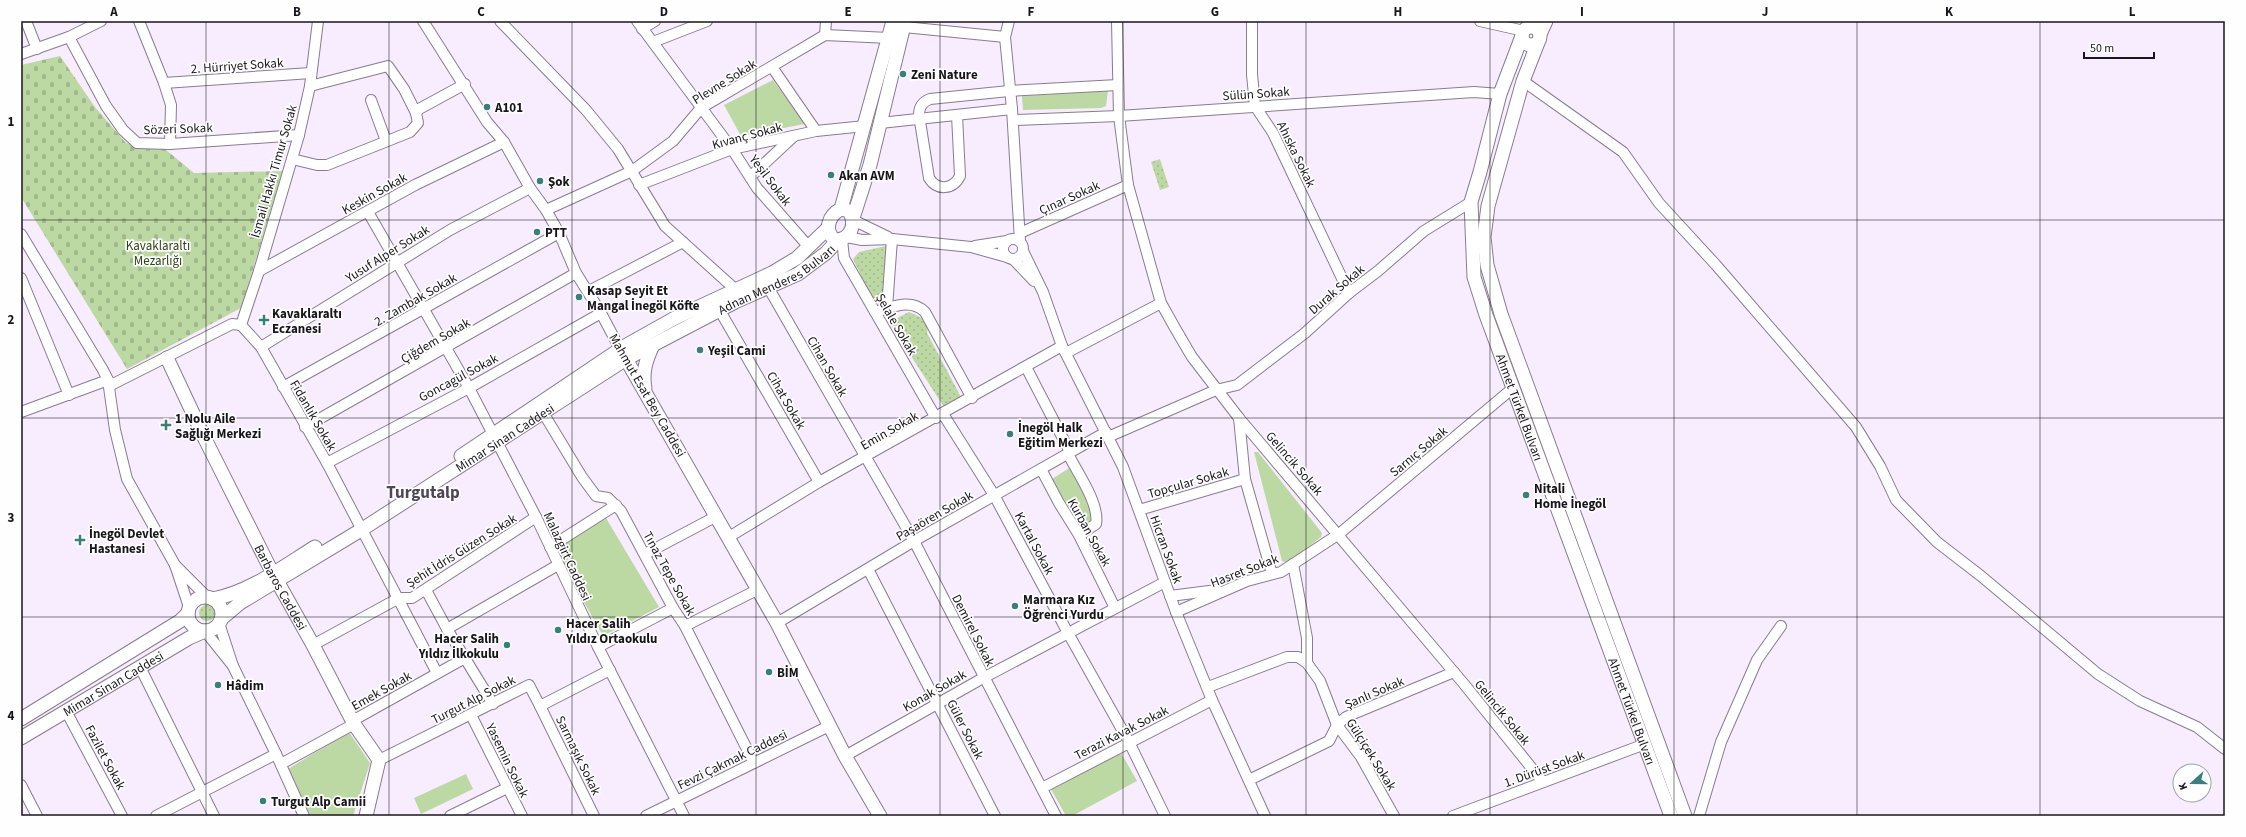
<svg xmlns="http://www.w3.org/2000/svg" width="2246" height="837" font-family="'Source Sans 3',sans-serif">
<style>
.grass{fill:url(#grass-dots)}
.cemetery{fill:url(#cemetery-stones)}
.park{fill:#bdd9a3}
.lines{fill:none;stroke-linecap:round;stroke-linejoin:round}
.minor-casing{stroke:#887d90;stroke-width:12}
.major-casing{stroke:#887d90;stroke-width:15}
.minor{stroke:#fff;stroke-width:10}
.major{stroke:#fff;stroke-width:13}
.grid{fill:none;stroke:#19151c;stroke-width:1;stroke-opacity:0.55}
.poi-dot{fill:#37807c;stroke:#fefefe;stroke-width:1.5}
.labels{text-anchor:middle;stroke-width:3.5;stroke-linejoin:round;paint-order:stroke}
.street-label{font-size:13px;fill:#19151c;stroke:#fefefe}
.poi-label{font-size:13px;font-weight:bold;fill:#19151c;stroke:#fefefe;text-anchor:start}
.park-label{font-size:13px;fill:#2f4516;stroke:#fefefe}
.district-label{font-size:17px;font-weight:bold;fill:#504657;stroke:#fefefe}
.neatline{fill:none;stroke:#19151c;stroke-width:1.5}
.grid-label{font-size:13px;text-anchor:middle;font-weight:bold;fill:#19151c}
</style>
<defs>
<pattern id="grass-dots" width="8" height="8" patternUnits="userSpaceOnUse"><rect width="8" height="8" fill="#bdd9a3"/><path d="M2 2h.1M6 6h.1" fill="none" stroke="#a2b98c" stroke-width="1.8" stroke-linecap="round"/></pattern>
<pattern id="cemetery-stones" width="16" height="16" patternUnits="userSpaceOnUse"><rect width="16" height="16" fill="#bdd9a3"/><path d="M2 7V4a2 2 0 0 1 4 0v3zM10 15v-3a2 2 0 0 1 4 0v3z" fill="#a2b98c"/></pattern>
</defs>
<rect width="100%" height="100%" fill="#f7edfe"/>
<g class="grass">
<path d="M1160,159l9,28 -9,3 -9,-28z"/>
<path d="M886,246l-2,53 -10,4 -21,-44 6,-7z"/>
<path d="M909,312l11,5 8,10 -1,6 34,64 -17,10 -55,-85z"/>
<circle cx="207" cy="613" r="8"/>
</g>
<path class="cemetery" d="M60,56l35,51 31,36 39,6 29,24 89,-2 -42,137 -114,61 -106,-172v-132z"/>
<g class="park">
<path d="M773,80l32,44 -64,12 -17,-31z"/>
<path d="M1108,91l-2,15 -5,2 -78,2 -1,-14z"/>
<path d="M1254,452h4l64,81 -1,4 -33,26 -6,-2z"/>
<path d="M1071,467l23,47v5l-11,6 -5,-2 -26,-44z"/>
<path d="M606,518l53,89 -56,29 -49,-87z"/>
<path d="M349,732l21,31 -17,53h-42l-23,-47z"/>
<path d="M1120,751l17,30 -65,35h-6l-15,-27z"/>
<path d="M466,774l7,15 -52,25 -7,-16z"/>
</g>
<g class="lines">
<g class="minor-casing">
<g id="minor">
<path d="M26,21l11,28"/>
<path d="M139,21l25,62 7,22 -1,39"/>
<path d="M423,21l64,101 17,20 26,46 16,22 13,23 17,40 25,40 19,36"/>
<path d="M500,21l86,89 32,39 47,77 71,64"/>
<path d="M637,21l95,128 25,39 52,59"/>
<path d="M1009,21l-4,16 7,72 8,132"/>
<path d="M1117,21l2,95 9,69 33,118 14,25 17,29 47,61 225,266 79,98"/>
<path d="M1252,21v53l3,32 18,27 76,160"/>
<path d="M1480,21l44,10"/>
<path d="M904,27l101,10"/>
<path d="M642,29l13,-8"/>
<path d="M825,35l1,-14"/>
<path d="M69,37l37,69 17,24 14,13 33,1 129,-9"/>
<path d="M653,42l54,-21"/>
<path d="M21,54l48,-17 32,-16"/>
<path d="M772,67l44,64"/>
<path d="M1523,81l100,71 36,51 57,62 140,162 24,39 16,34 41,42 44,34 117,98 42,27 57,26 28,22"/>
<path d="M164,83l147,-10"/>
<path d="M310,86l78,-20 16,23 12,24"/>
<path d="M371,100l15,41"/>
<path d="M957,115l3,61c-7,14 -23,15 -31,2l-10,-63c0,-8 3,-13 11,-16l79,-8 109,-6"/>
<path d="M1013,120l106,-4 355,-24 26,2"/>
<path d="M880,123l132,-14"/>
<path d="M292,159l25,6h10l83,-33 8,-9 -2,-10 3,-4 46,-25"/>
<path d="M750,177l44,-41"/>
<path d="M639,185l93,-36 84,-18 49,-5"/>
<path d="M546,210l86,-39 41,-30 28,-33 124,-73 64,3"/>
<path d="M368,212l101,176 67,129 62,130 86,169"/>
<path d="M853,220l35,17"/>
<path d="M1020,233l108,-48"/>
<path d="M21,234l82,136 5,10 7,50 12,49 48,86"/>
<path d="M847,237l15,3 30,-1 79,8 36,10"/>
<circle cx="1013" cy="249" r="10"/>
<path d="M842,240l2,18 92,160"/>
<path d="M975,246l32,-5"/>
<path d="M1023,251l20,41 19,54 61,121 53,145 36,88 53,116"/>
<path d="M1013,259l21,22"/>
<path d="M259,271l156,-86 89,-43"/>
<path d="M21,278l48,117"/>
<path d="M768,287l146,254 142,275"/>
<path d="M589,291l94,-49"/>
<path d="M887,308l5,-69"/>
<path d="M720,311l99,171"/>
<path d="M875,312c17,-5 36,-14 50,0l47,86"/>
<path d="M241,325l20,22 66,116 110,210"/>
<path d="M241,325l18,-54 40,-136 11,-49 8,-65"/>
<path d="M261,347l189,-117 80,-42"/>
<path d="M1066,353l95,-50"/>
<path d="M1026,367l44,85"/>
<path d="M109,386l123,-62 9,1"/>
<path d="M283,387l276,-154"/>
<path d="M539,406l43,71 14,19 12,2 13,13 52,97 12,18 69,137"/>
<path d="M21,412l87,-32"/>
<path d="M943,414l51,81 74,138 61,109 36,74"/>
<path d="M1239,418l6,61 27,95"/>
<path d="M305,427l271,-154"/>
<path d="M1108,437l108,-47 21,-5 68,-52 44,-40 29,-22 46,-40 47,-29"/>
<path d="M1068,454c9,18 32,50 28,70l-17,11"/>
<path d="M327,463l142,-75 132,-75"/>
<path d="M1041,469l18,34 20,32 36,73"/>
<path d="M1139,510l106,-31"/>
<path d="M729,537l90,-55 243,-136"/>
<path d="M550,547l66,-42"/>
<path d="M645,554l72,-38"/>
<path d="M1293,564l14,74v25"/>
<path d="M868,569l127,247"/>
<path d="M426,590l21,39 46,75"/>
<path d="M1170,596l47,-6"/>
<path d="M189,607l-14,-42 32,32"/>
<path d="M1176,612l71,-31 34,-9 58,-38 174,-146"/>
<path d="M777,623l137,-82 192,-109"/>
<path d="M685,626l72,-36"/>
<path d="M447,629l111,-64"/>
<path d="M205,631l28,35 -14,-43"/>
<path d="M313,645l86,-47h13l124,-81"/>
<path d="M598,647l75,-39"/>
<path d="M233,666l43,88 28,62"/>
<path d="M140,667l74,149"/>
<path d="M1208,687l79,-30h11l9,6 13,18 17,44 24,32 33,59"/>
<path d="M540,706l54,110"/>
<path d="M66,711l56,105"/>
<path d="M471,715l51,101"/>
<path d="M352,721l113,-63"/>
<path d="M845,756l138,-78 182,-96"/>
<path d="M379,760l150,-75 11,21 70,-36"/>
<path d="M281,764l73,-40"/>
<path d="M1249,780l80,-39 8,-16 9,-8 108,-45"/>
<path d="M21,785l16,31"/>
<path d="M1042,788l170,-88"/>
<path d="M156,816l120,-62"/>
<path d="M450,816l57,-28"/>
<path d="M646,816l183,-90"/>
<path d="M1453,816l192,-72"/>
<path d="M1699,816l22,-74 36,-82 24,-34"/>
</g>
</g>
<g class="major-casing">
<g id="major">
<circle cx="1531" cy="36" r="9"/>
<path d="M1540,34l6,-13"/>
<path id="s1" d="M1522,36l-22,58 -20,78 -9,30 3,75 12,38 185,501"/>
<path d="M1539,40l-16,41 -35,125 -4,31 3,28 14,49 184,502"/>
<path d="M841,209l52,-188"/>
<path d="M841,209l8,2c8,13 2,29 -14,29 -12,-10 -6,-25 6,-31z"/>
<path d="M853,218l17,-53 35,-144"/>
<path d="M622,352l155,271 68,133 35,60"/>
<path id="s2" d="M167,358l38,81 67,133 41,73 41,79 25,36 -13,56"/>
<path d="M645,388c-3,-16 1,-28 8,-43"/>
<path d="M461,456l164,-110 50,-28 97,-45 25,-15 31,-30"/>
<circle cx="205" cy="614" r="17"/>
<path d="M213,599c37,-7 71,-33 102,-52"/>
<path id="s3" d="M221,619l19,-16 121,-73 265,-171 109,-57 63,-28 28,-21 12,-13"/>
<path d="M21,719l159,-98 8,-8"/>
<path id="s4" d="M21,738l168,-100 16,-7"/>
</g>
</g>
<use href="#minor" class="minor"/>
<use href="#major" class="major"/>
</g>
<path class="grid" d="M206,21v795M389,21v795M572,21v795M756,21v795M940,21v795M1123,21v795M1306,21v795M1490,21v795M1674,21v795M1857,21v795M2040,21v795M21,220h2204M21,418h2204M21,617h2204"/>
<g class="poi-dot">
<circle cx="903" cy="74" r="4"/>
<circle cx="487" cy="107" r="4"/>
<circle cx="831" cy="175" r="4"/>
<circle cx="540" cy="181" r="4"/>
<circle cx="537" cy="232" r="4"/>
<circle cx="579" cy="297" r="4"/>
<path d="M262 314h4v4h4v4h-4v4h-4v-4h-4v-4h4z"/>
<circle cx="700" cy="350" r="4"/>
<path d="M164 419h4v4h4v4h-4v4h-4v-4h-4v-4h4z"/>
<circle cx="1010" cy="434" r="4"/>
<circle cx="1526" cy="495" r="4"/>
<path d="M78 534h4v4h4v4h-4v4h-4v-4h-4v-4h4z"/>
<circle cx="1015" cy="606" r="4"/>
<circle cx="558" cy="630" r="4"/>
<circle cx="507" cy="645" r="4"/>
<circle cx="769" cy="672" r="4"/>
<circle cx="218" cy="685" r="4"/>
<circle cx="263" cy="801" r="4"/>
</g>
<g class="labels">
<g class="street-label">
<text transform="translate(237 65) rotate(-4)" y="5">2. Hürriyet Sokak</text>
<text transform="translate(724 81) rotate(-32)" y="5">Plevne Sokak</text>
<text transform="translate(1256 93) rotate(-4)" y="5">Sülün Sokak</text>
<text transform="translate(178 128) rotate(-2)" y="5">Sözeri Sokak</text>
<text transform="translate(747 135) rotate(-15)" y="5">Kıvanç Sokak</text>
<text transform="translate(1297 154) rotate(64)" y="5">Ahıska Sokak</text>
<text transform="translate(273 171) rotate(-74)" y="5">İsmail Hakkı Timur Sokak</text>
<text transform="translate(771 180) rotate(53)" y="5">Yeşil Sokak</text>
<text transform="translate(374 193) rotate(-29)" y="5">Keskin Sokak</text>
<text transform="translate(1069 197) rotate(-24)" y="5">Çınar Sokak</text>
<text transform="translate(387 253) rotate(-32)" y="5">Yusuf Alper Sokak</text>
<text dy="5" stroke="none"><textPath href="#s3" startOffset="652">Adnan Menderes Bulvarı</textPath></text>
<text transform="translate(1336 289) rotate(-41)" y="5">Durak Sokak</text>
<text transform="translate(415 299) rotate(-30)" y="5">2. Zambak Sokak</text>
<text transform="translate(897 324) rotate(60)" y="5">Şelale Sokak</text>
<text transform="translate(435 340) rotate(-30)" y="5">Çiğdem Sokak</text>
<text transform="translate(828 366) rotate(60)" y="5">Cihan Sokak</text>
<text transform="translate(458 377) rotate(-28)" y="5">Goncagül Sokak</text>
<text transform="translate(648 395) rotate(60)" y="5">Mahmut Esat Bey Caddesi</text>
<text transform="translate(787 400) rotate(60)" y="5">Cihat Sokak</text>
<text dy="5" stroke="none"><textPath href="#s1" startOffset="387">Ahmet Türkel Bulvarı</textPath></text>
<text transform="translate(314 415) rotate(60)" y="5">Fidanlık Sokak</text>
<text transform="translate(889 430) rotate(-30)" y="5">Emin Sokak</text>
<text dy="5" stroke="none"><textPath href="#s3" startOffset="337">Mimar Sinan Caddesi</textPath></text>
<text transform="translate(1418 451) rotate(-40)" y="5">Sarnıç Sokak</text>
<text transform="translate(1295 463) rotate(49)" y="5">Gelincik Sokak</text>
<text transform="translate(1188 482) rotate(-16)" y="5">Topçular Sokak</text>
<text transform="translate(934 515) rotate(-30)" y="5">Paşaören Sokak</text>
<text transform="translate(1090 532) rotate(61)" y="5">Kurban Sokak</text>
<text transform="translate(1035 543) rotate(62)" y="5">Kartal Sokak</text>
<text transform="translate(1167 549) rotate(70)" y="5">Hicran Sokak</text>
<text transform="translate(461 550) rotate(-32)" y="5">Şehit İdris Güzen Sokak</text>
<text transform="translate(568 556) rotate(65)" y="5">Malazgirt Caddesi</text>
<text transform="translate(1244 570) rotate(-21)" y="5">Hasret Sokak</text>
<text transform="translate(670 573) rotate(61)" y="5">Tınaz Tepe Sokak</text>
<text dy="5" stroke="none"><textPath href="#s2" startOffset="256">Barbaros Caddesi</textPath></text>
<text transform="translate(974 630) rotate(63)" y="5">Demirel Sokak</text>
<text dy="5" stroke="none"><textPath href="#s4" startOffset="107">Mimar Sinan Caddesi</textPath></text>
<text transform="translate(381 690) rotate(-29)" y="5">Emek Sokak</text>
<text transform="translate(934 690) rotate(-30)" y="5">Konak Sokak</text>
<text transform="translate(1374 692) rotate(-23)" y="5">Şanlı Sokak</text>
<text transform="translate(473 699) rotate(-27)" y="5">Turgut Alp Sokak</text>
<text dy="5" stroke="none"><textPath href="#s1" startOffset="711">Ahmet Türkel Bulvarı</textPath></text>
<text transform="translate(1503 712) rotate(51)" y="5">Gelincik Sokak</text>
<text transform="translate(966 729) rotate(63)" y="5">Güler Sokak</text>
<text transform="translate(1121 732) rotate(-27)" y="5">Terazi Kavak Sokak</text>
<text transform="translate(1372 754) rotate(58)" y="5">Gülçiçek Sokak</text>
<text transform="translate(579 755) rotate(64)" y="5">Sarmaşık Sokak</text>
<text transform="translate(106 757) rotate(62)" y="5">Fazilet Sokak</text>
<text transform="translate(732 759) rotate(-26)" y="5">Fevzi Çakmak Caddesi</text>
<text transform="translate(508 760) rotate(64)" y="5">Yasemin Sokak</text>
<text transform="translate(1544 768) rotate(-20)" y="5">1. Dürüst Sokak</text>
</g>
<g class="poi-label">
<text x="911" y="79">Zeni Nature</text>
<text x="495" y="112">A101</text>
<text x="839" y="180">Akan AVM</text>
<text x="548" y="186">Şok</text>
<text x="545" y="237">PTT</text>
<text x="587" y="295">Kasap Seyit Et<tspan x="587" dy="15">Mangal İnegöl Köfte</tspan></text>
<text x="272" y="318">Kavaklaraltı<tspan x="272" dy="15">Eczanesi</tspan></text>
<text x="708" y="355">Yeşil Cami</text>
<text x="175" y="423">1 Nolu Aile<tspan x="175" dy="15">Sağlığı Merkezi</tspan></text>
<text x="1018" y="432">İnegöl Halk<tspan x="1018" dy="15">Eğitim Merkezi</tspan></text>
<text x="1534" y="493">Nitali<tspan x="1534" dy="15">Home İnegöl</tspan></text>
<text x="89" y="538">İnegöl Devlet<tspan x="89" dy="15">Hastanesi</tspan></text>
<text x="1023" y="604">Marmara Kız<tspan x="1023" dy="15">Öğrenci Yurdu</tspan></text>
<text x="566" y="628">Hacer Salih<tspan x="566" dy="15">Yıldız Ortaokulu</tspan></text>
<text x="499" y="643" text-anchor="end">Hacer Salih<tspan x="499" dy="15">Yıldız İlkokulu</tspan></text>
<text x="777" y="677">BİM</text>
<text x="226" y="690">Hâdim</text>
<text x="271" y="806">Turgut Alp Camii</text>
</g>
<g class="park-label">
<text x="158" y="250">Kavaklaraltı<tspan x="158" dy="15">Mezarlığı</tspan></text>
</g>
<g class="district-label">
<text x="423" y="498">Turgutalp</text>
</g>
</g>
<rect width="2246" height="837" fill="none" stroke="#fefefe" stroke-width="44"/>
<g transform="translate(2192 783) rotate(249)"><circle r="19" fill="#fefefe" stroke="#a2a1a4"/>
<path d="M0-3L7 15L0 10L-7 15Z" fill="#37807c"/>
<text y="-6" font-size="11" font-weight="bold" text-anchor="middle" fill="#19151c">K</text>
</g>
<path d="M2084 52v6h70v-6" fill="none" stroke="#19151c" stroke-width="2"/>
<text x="2090" y="52" font-size="12" fill="#19151c" stroke="#fefefe" stroke-width="3" paint-order="stroke">50 m</text>
<rect x="22" y="22" width="2202" height="793" class="neatline"/>
<g class="grid-label">
<text x="114" y="16">A</text>
<text x="297" y="16">B</text>
<text x="481" y="16">C</text>
<text x="664" y="16">D</text>
<text x="848" y="16">E</text>
<text x="1031" y="16">F</text>
<text x="1215" y="16">G</text>
<text x="1398" y="16">H</text>
<text x="1582" y="16">I</text>
<text x="1765" y="16">J</text>
<text x="1949" y="16">K</text>
<text x="2132" y="16">L</text>
<text x="11" y="126">1</text>
<text x="11" y="324">2</text>
<text x="11" y="522">3</text>
<text x="11" y="720">4</text>
</g>
</svg>
